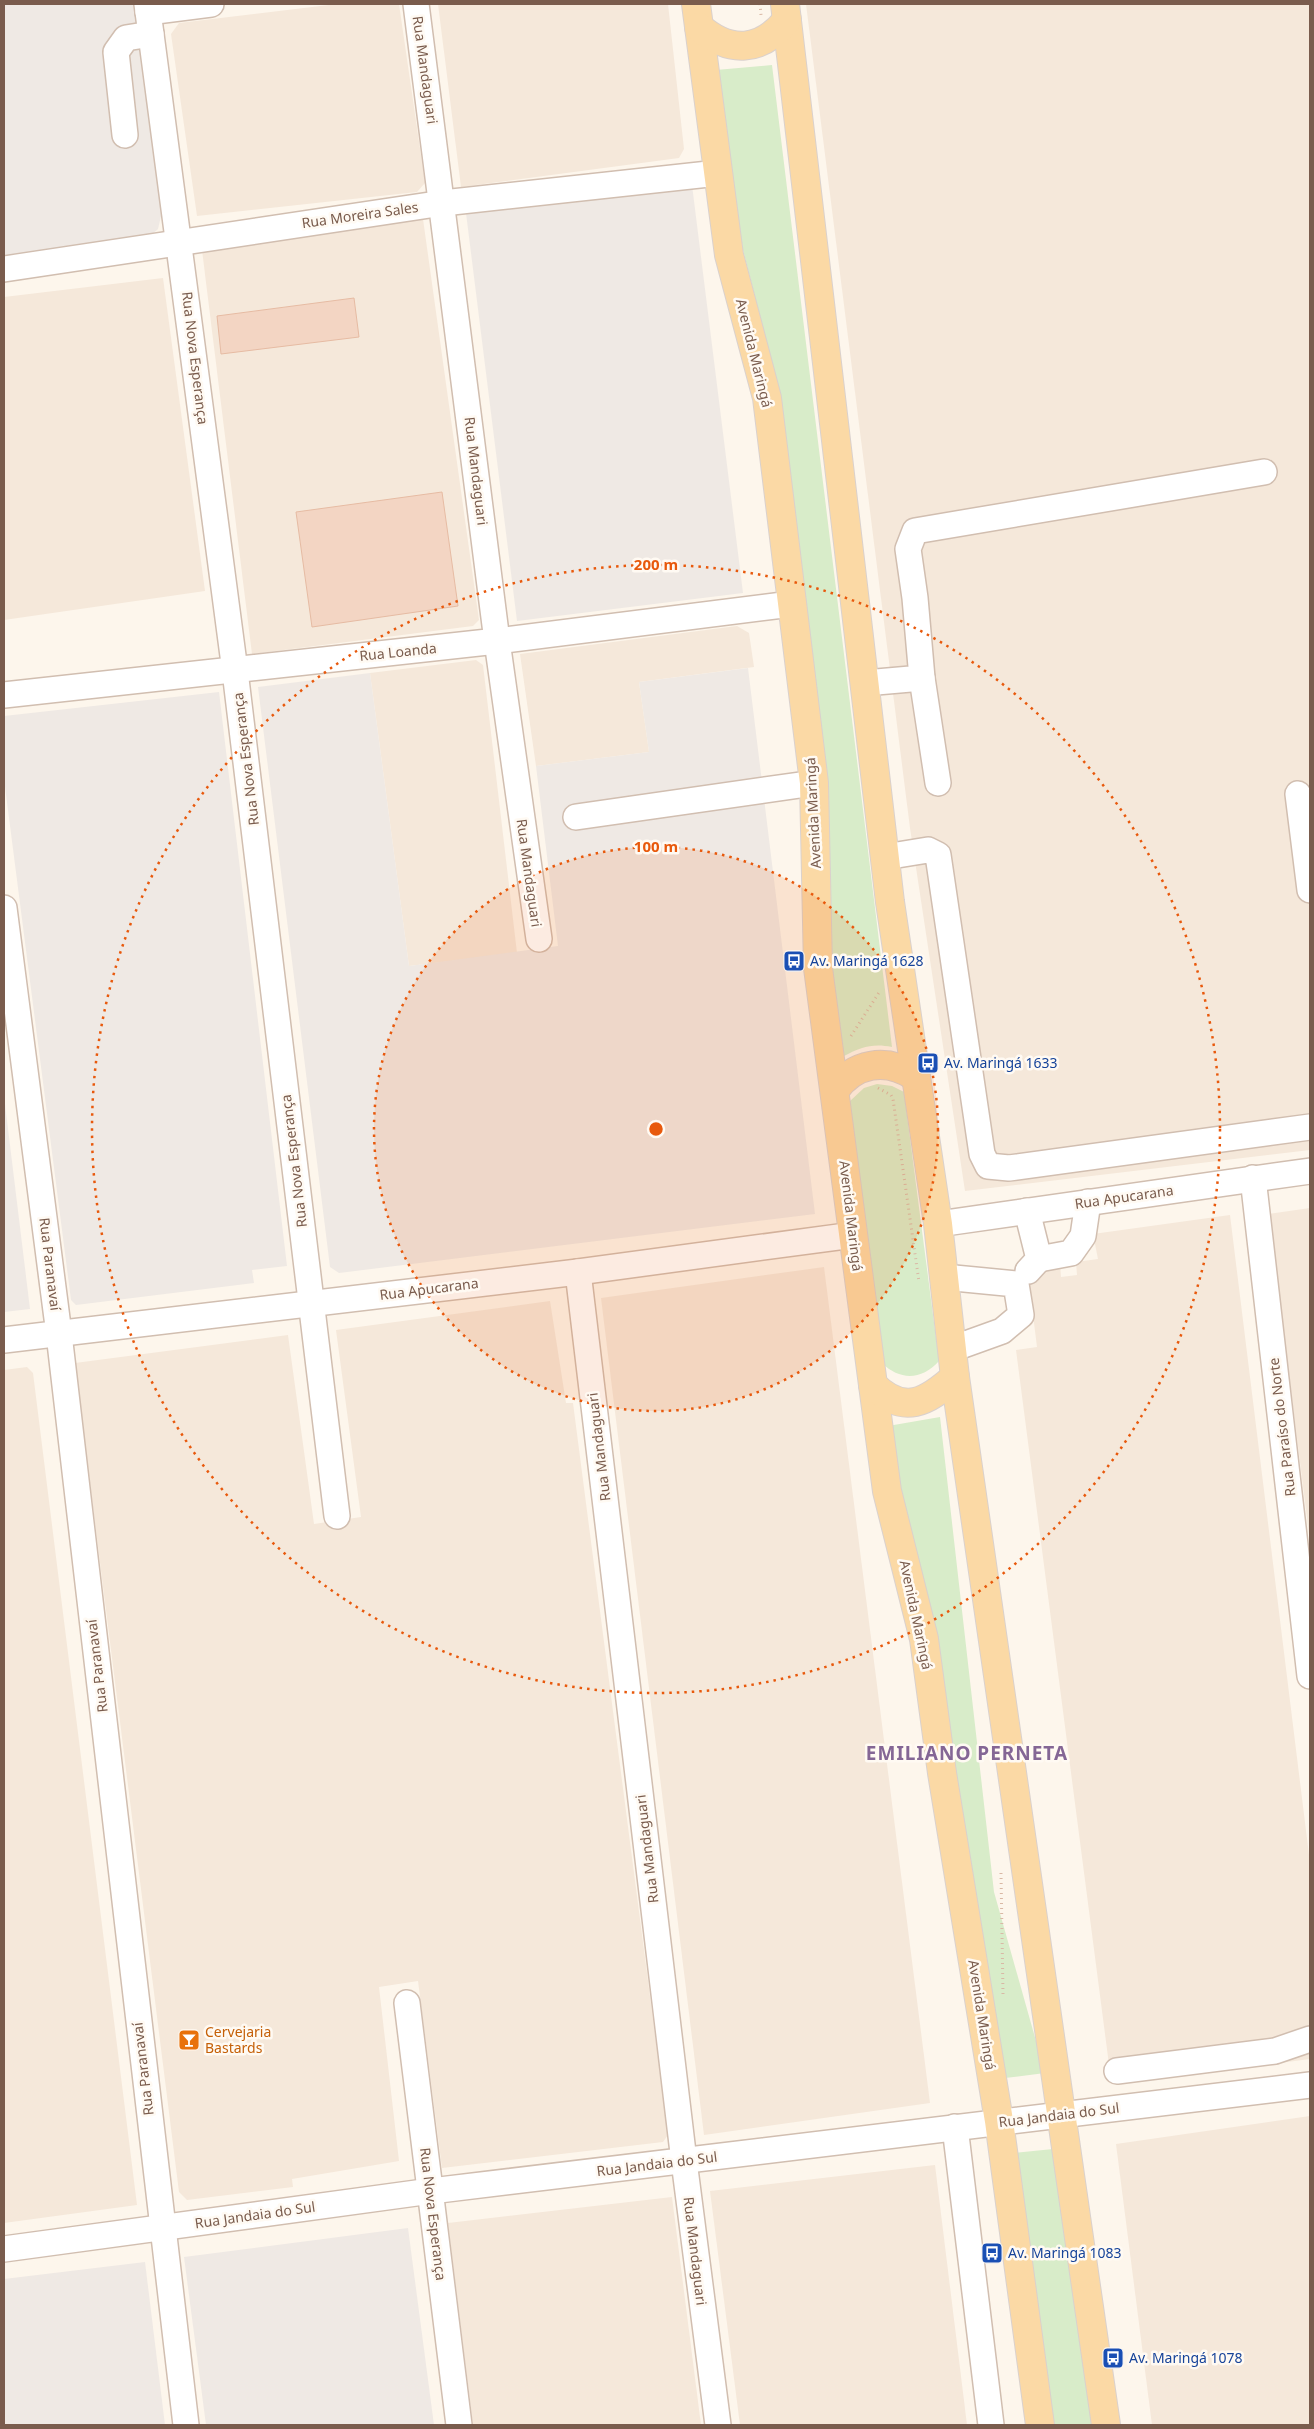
<svg xmlns="http://www.w3.org/2000/svg" width="1314" height="2429" font-family="'Noto Sans',sans-serif">
<style>
.residential{fill:#f5e8da}
.industrial{fill:#efe9e4}
.green{fill:#d8ecc9}
.building{fill:#f3d5c3;stroke:#e6bba3}
.lines{fill:none;stroke-linecap:round;stroke-linejoin:round}
.minor-casing{stroke:#d1beb0;stroke-width:28}
.major-casing{stroke:#dad1cd;stroke-width:30}
.path{stroke:#d9b8a5;stroke-width:3;stroke-dasharray:1 4;stroke-linecap:butt}
.minor{stroke:#fff;stroke-width:25}
.major{stroke:#fbd9a5;stroke-width:28}
.ring{fill:none;stroke:#e8590c;stroke-width:2.5;stroke-dasharray:2.5 5}
.labels{text-anchor:middle;stroke-width:5;stroke-linejoin:round;paint-order:stroke}
.street-label{font-size:14px;fill:#7a5c4d;stroke:#fffaf3}
.transit-label{font-size:14px;fill:#164399;stroke:#fffaf3;text-anchor:start}
.food-label{font-size:14px;fill:#c56008;stroke:#fffaf3;text-anchor:start}
.district-label{font-size:19px;font-weight:bold;letter-spacing:1px;fill:#846695;stroke:#fffaf3}
.centre{fill:#e8590c;stroke:#fffaf3;stroke-width:2.5}
.ring-label{font-size:15px;text-anchor:middle;font-weight:bold;fill:#e8590c;stroke:#fffaf3;stroke-width:5;stroke-linejoin:round;paint-order:stroke}
</style>
<rect width="100%" height="100%" fill="#fdf6ec"/>
<g class="residential">
<path d="M337,4h62l26,179 -8,9 -220,24 -26,-182 8,-11z"/>
<path d="M438,4h230l16,145 -5,9 -218,29z"/>
<path d="M806,4h504v1146l-345,41 -55,-363z"/>
<path d="M423,219l56,401 -6,6 -221,28 -50,-404z"/>
<path d="M163,278l42,313 -201,29v-323z"/>
<path d="M737,626l12,7 5,34 -115,15 10,70 -113,14 -16,-112z"/>
<path d="M476,660l7,5 34,288 -108,13 -39,-293z"/>
<path d="M1310,1208v334l-41,-328z"/>
<path d="M1230,1215l80,648v196l-193,25 -6,-4 -95,-730 21,-3 -10,-80 33,-4 1,14 16,-2 -1,-13 22,-3 -5,-25z"/>
<path d="M824,1267l106,836 -226,32 -103,-837z"/>
<path d="M550,1301l16,102h7l95,732 -5,7 -221,26 -24,-187 -39,6 20,174 -107,18 1,8 -106,13 -8,-8 -104,-829 213,-28 26,189 47,-7 -25,-187z"/>
<path d="M27,1367l6,6 104,832 -133,18v-853z"/>
<path d="M1310,2116v309h-158l-36,-281z"/>
<path d="M935,2165l32,260h-227l-30,-234z"/>
<path d="M672,2197l29,228h-228l-25,-202z"/>
</g>
<g class="industrial">
<path d="M4,4h132l26,208 -4,17 -8,7 -146,20z"/>
<path d="M692,185l51,408 -226,28 -51,-408z"/>
<path d="M748,668l67,546 -476,59 -9,-6 -72,-580 112,-14 39,293 149,-20 -22,-180 113,-14 -10,-70z"/>
<path d="M219,692l68,574 -35,4 2,13 -178,22 -5,-5 -67,-521v-63z"/>
<path d="M4,1096l26,213 -26,3z"/>
<path d="M408,2228l26,197h-228l-22,-168z"/>
<path d="M145,2262l20,163h-161v-146z"/>
</g>
<g class="green">
<path d="M772,65l120,982c-19,-4 -31,0 -48,9l-12,-91 -6,-182 -46,-390 -37,-143 -27,-180z"/>
<path d="M877,1084l15,2 12,6 35,269c-17,19 -39,20 -57,2l-33,-261 15,-14z"/>
<path d="M940,1417l54,475 51,181 -40,5 -109,-588 -8,-64z"/>
<path d="M1053,2149l39,276h-42l-36,-272z"/>
</g>
<g class="building">
<path d="M354,298l5,39 -138,17 -4,-38z"/>
<path d="M442,492l16,114 -146,21 -16,-115z"/>
</g>
<g class="lines">
<g class="minor-casing">
<g id="minor">
<path d="M147,4l88,667 102,845"/>
<path d="M416,4l81,637 42,298"/>
<path d="M148,12l63,-8"/>
<path d="M125,135l-9,-83 10,-14 25,-4"/>
<path d="M4,269l439,-66 275,-30"/>
<path d="M922,678l16,105"/>
<path d="M865,683l57,-5 -7,-80 -7,-49 7,-18 349,-59"/>
<path d="M4,695l493,-54 294,-37"/>
<path d="M1298,794l12,96"/>
<path d="M576,817l238,-34"/>
<path d="M885,857l43,-7 10,5 44,299 6,12 21,2 301,-41"/>
<path d="M4,908l55,426 127,1091"/>
<path d="M1253,1178l57,498"/>
<path d="M1027,1211l12,48 -11,12"/>
<path d="M938,1224l372,-53"/>
<path d="M1039,1259l32,-6 12,-17 5,-34"/>
<path d="M578,1272l106,889 34,264"/>
<path d="M944,1277l72,7 5,31 -19,16 -50,18"/>
<path d="M4,1340l574,-68 275,-37"/>
<path d="M407,2003l52,422"/>
<path d="M1117,2071l158,-20 35,-12"/>
<path d="M955,2127l36,298"/>
<path d="M4,2249l427,-58 879,-106"/>
</g>
</g>
<g class="major-casing">
<g id="major">
<path d="M696,4l33,251 38,143 47,385 4,185 69,523 37,148 18,134 57,348 41,304"/>
<path d="M785,4l105,898 48,322 17,153 151,1048"/>
<path d="M699,27c31,27 62,25 88,-7"/>
<path d="M835,1090c19,-27 51,-33 79,-14"/>
<path d="M873,1385c31,31 54,17 82,-8"/>
</g>
</g>
<g class="path">
<path d="M760,4l1,11"/>
<path d="M851,1036l29,-45"/>
<path d="M878,1088l13,7 2,4 26,183"/>
<path d="M1001,1873l2,121"/>
</g>
<use href="#minor" class="minor"/>
<use href="#major" class="major"/>
</g>
<circle cx="656" cy="1129" r="282" fill="#e8590c" fill-opacity=".12"/>
<g class="ring">
<circle cx="656" cy="1129" r="282"/>
<circle cx="656" cy="1129" r="564"/>
</g>
<defs>
<g id="bus-square" transform="scale(1.125)"><rect x="-9" y="-9" width="18" height="18" rx="4" fill="#1a4fb4" stroke="#fffaf3"/><path d="M-5-6H5V4H4V6H2V4H-2V6H-4V4H-5ZM-3.5-4V0h7V-4ZM-3.5 1.2v1.5H-2V1.2ZM2 1.2v1.5H3.5V1.2Z" fill="#fff"/></g>
<g id="bar-square" transform="scale(1.125)"><rect x="-9" y="-9" width="18" height="18" rx="4" fill="#e8710a" stroke="#fffaf3"/><path d="M-6-5H6L.8 .8V4.5H3.5V6h-7V4.5H-.8V.8Z" fill="#fff"/></g>
</defs>
<g fill-rule="evenodd">
<use href="#bus-square" x="794" y="961"/>
<use href="#bus-square" x="928" y="1063"/>
<use href="#bar-square" x="189" y="2040"/>
<use href="#bus-square" x="992" y="2253"/>
<use href="#bus-square" x="1113" y="2358"/>
</g>
<g class="labels">
<g class="street-label">
<text transform="translate(425 70) rotate(82)" y="5">Rua Mandaguari</text>
<text transform="translate(360 215) rotate(-8)" y="5">Rua Moreira Sales</text>
<text transform="translate(754 353) rotate(76)" y="5">Avenida Maringá</text>
<text transform="translate(195 358) rotate(83)" y="5">Rua Nova Esperança</text>
<text transform="translate(476 471) rotate(83)" y="5">Rua Mandaguari</text>
<text transform="translate(398 652) rotate(-6)" y="5">Rua Loanda</text>
<text transform="translate(246 759) rotate(-97)" y="5">Rua Nova Esperança</text>
<text transform="translate(813 813) rotate(-93)" y="5">Avenida Maringá</text>
<text transform="translate(529 873) rotate(82)" y="5">Rua Mandaguari</text>
<text transform="translate(294 1161) rotate(-97)" y="5">Rua Nova Esperança</text>
<text transform="translate(1124 1197) rotate(-8)" y="5">Rua Apucarana</text>
<text transform="translate(851 1216) rotate(83)" y="5">Avenida Maringá</text>
<text transform="translate(50 1264) rotate(83)" y="5">Rua Paranavaí</text>
<text transform="translate(429 1289) rotate(-7)" y="5">Rua Apucarana</text>
<text transform="translate(1282 1427) rotate(-97)" y="5">Rua Paraíso do Norte</text>
<text transform="translate(599 1447) rotate(-97)" y="5">Rua Mandaguari</text>
<text transform="translate(916 1615) rotate(78)" y="5">Avenida Maringá</text>
<text transform="translate(97 1666) rotate(-97)" y="5">Rua Paranavaí</text>
<text transform="translate(647 1849) rotate(-97)" y="5">Rua Mandaguari</text>
<text transform="translate(982 2015) rotate(81)" y="5">Avenida Maringá</text>
<text transform="translate(143 2069) rotate(-97)" y="5">Rua Paranavaí</text>
<text transform="translate(1059 2115) rotate(-7)" y="5">Rua Jandaia do Sul</text>
<text transform="translate(657 2164) rotate(-7)" y="5">Rua Jandaia do Sul</text>
<text transform="translate(433 2214) rotate(83)" y="5">Rua Nova Esperança</text>
<text transform="translate(255 2215) rotate(-8)" y="5">Rua Jandaia do Sul</text>
<text transform="translate(695 2251) rotate(83)" y="5">Rua Mandaguari</text>
</g>
<g class="transit-label">
<text x="810" y="966">Av. Maringá 1628</text>
<text x="944" y="1068">Av. Maringá 1633</text>
<text x="1008" y="2258">Av. Maringá 1083</text>
<text x="1129" y="2363">Av. Maringá 1078</text>
</g>
<g class="food-label">
<text x="205" y="2037">Cervejaria<tspan x="205" dy="16">Bastards</tspan></text>
</g>
<g class="district-label">
<text x="967" y="1760">EMILIANO PERNETA</text>
</g>
</g>
<circle cx="656" cy="1129" r="8" class="centre"/>
<g class="ring-label">
<text x="656" y="570">200 m</text>
<text x="656" y="852">100 m</text>
</g>
<rect width="1314" height="2429" fill="none" stroke="#7a5c4d" stroke-width="10"/>
</svg>
